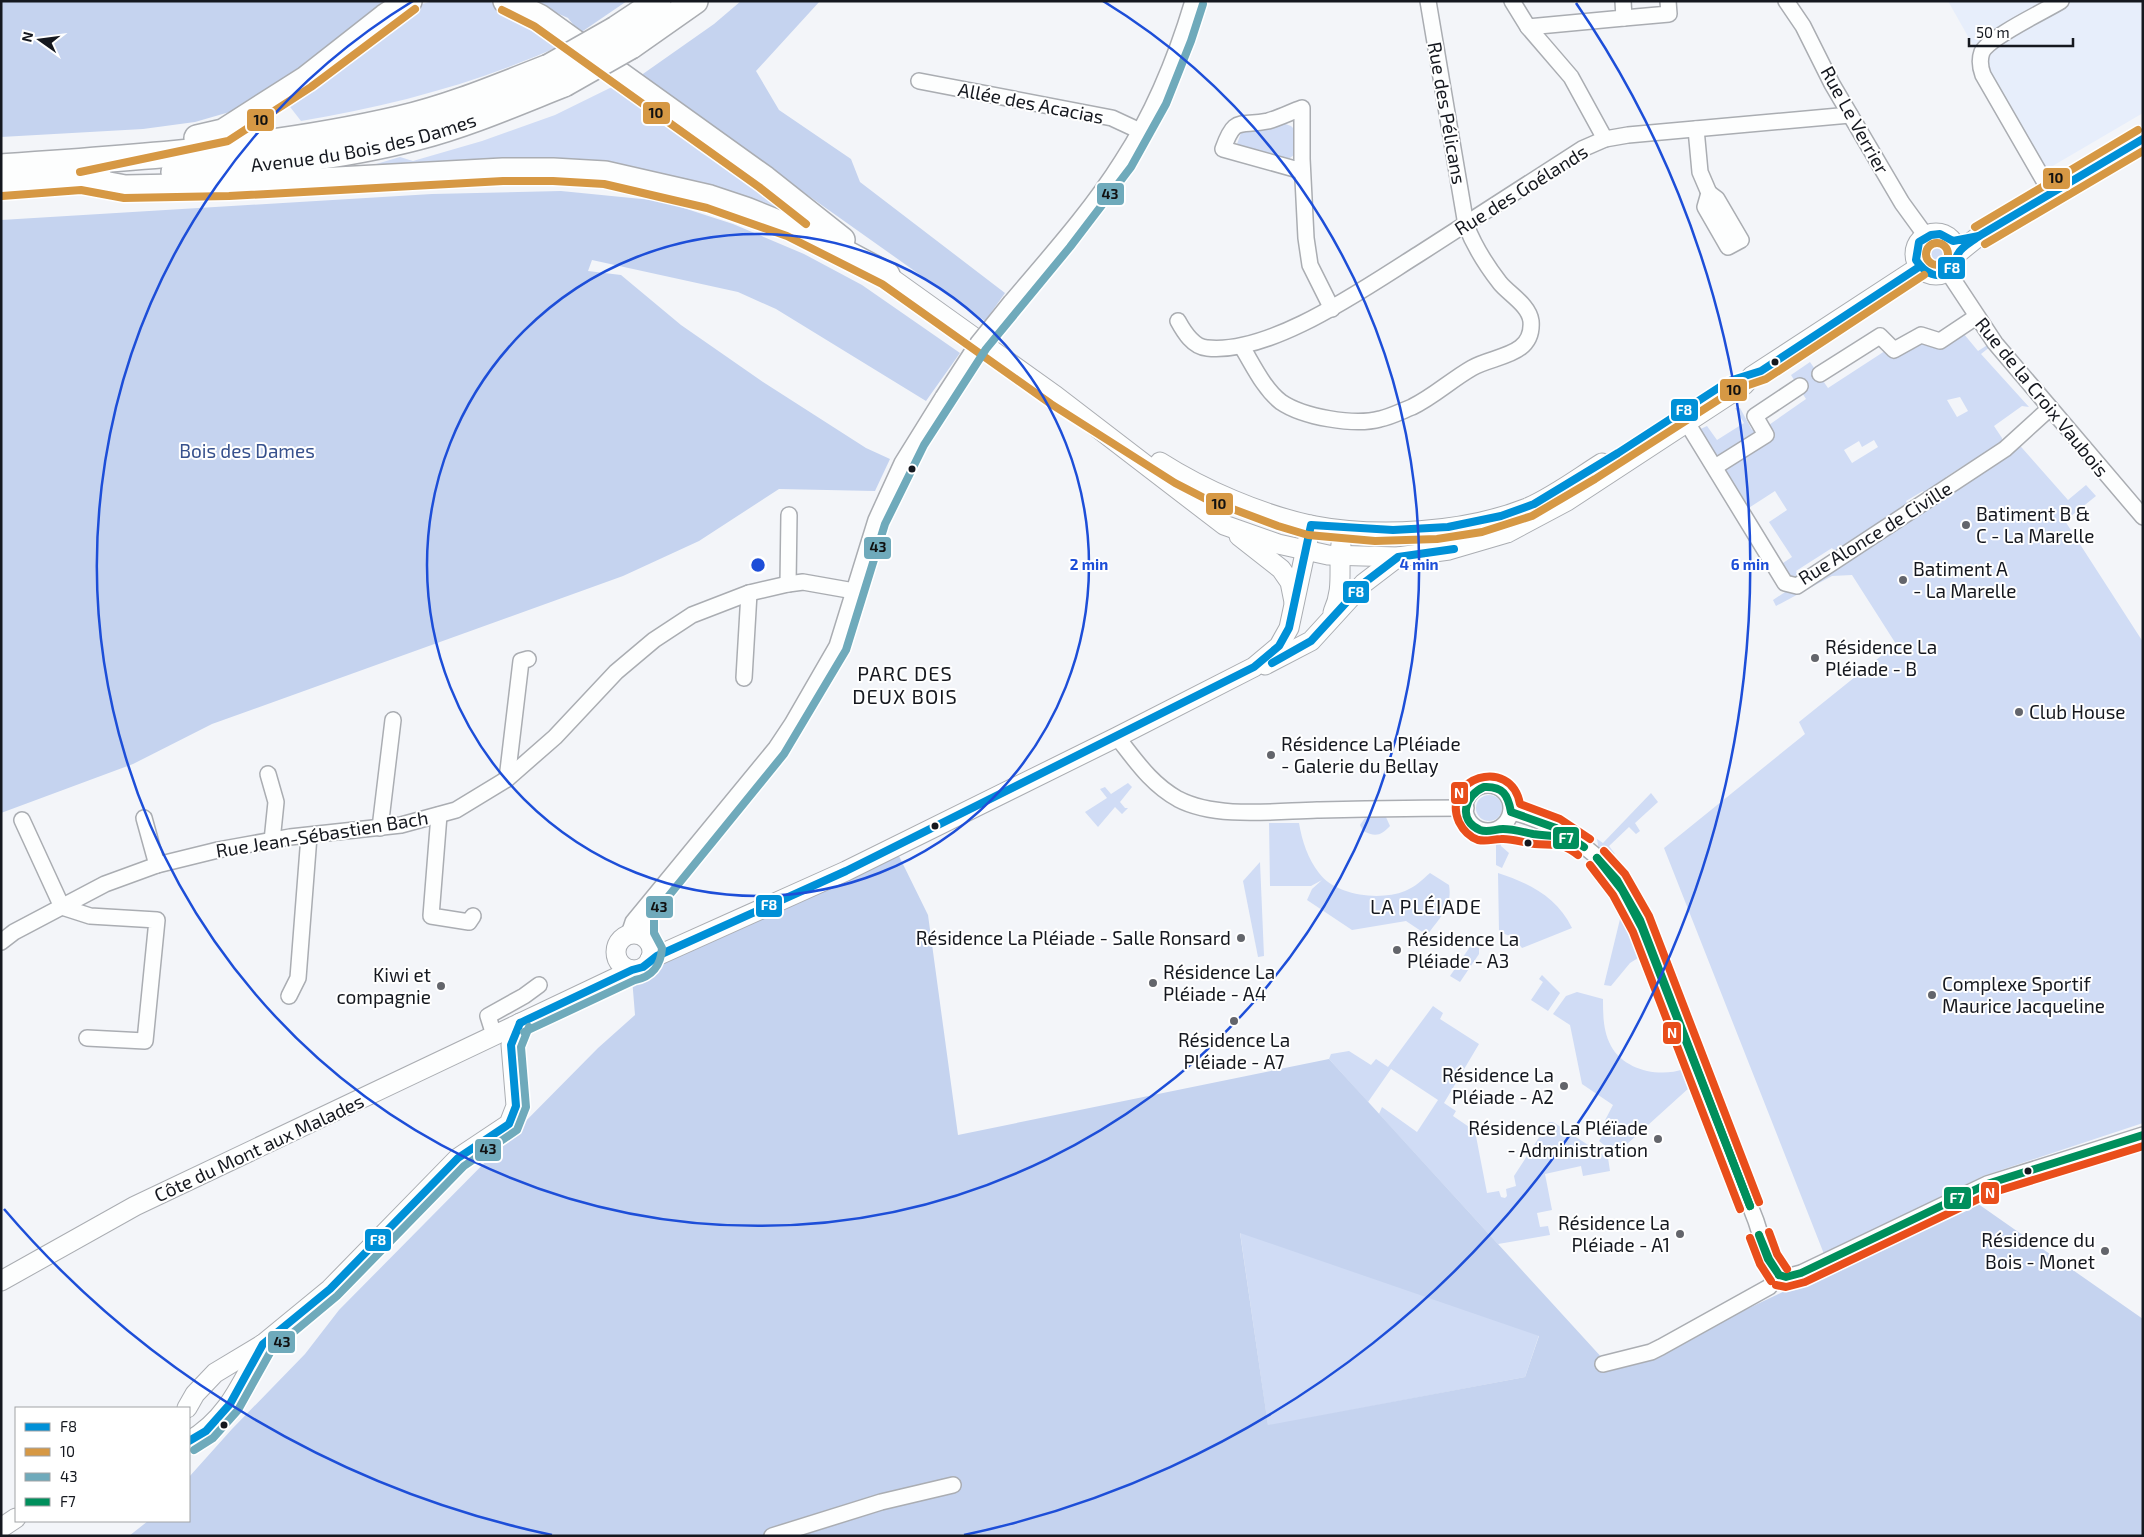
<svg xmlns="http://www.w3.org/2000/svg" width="2144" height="1537" font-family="'Exo 2',sans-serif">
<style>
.built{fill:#e7eefb}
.green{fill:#d0dcf5;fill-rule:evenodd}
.forest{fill:#c5d3ef;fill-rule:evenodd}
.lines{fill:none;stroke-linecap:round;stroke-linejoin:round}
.minor-casing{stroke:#aaadb2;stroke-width:18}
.tertiary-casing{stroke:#aaadb2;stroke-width:21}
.trunk-casing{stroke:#aaadb2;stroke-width:28}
.minor{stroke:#fdfefe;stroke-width:15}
.tertiary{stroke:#fdfefe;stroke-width:19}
.trunk{stroke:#fdfefe;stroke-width:25}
.minor-bridge-casing{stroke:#aaadb2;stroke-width:18;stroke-linecap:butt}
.trunk-bridge-casing{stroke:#aaadb2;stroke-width:28;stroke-linecap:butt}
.minor-bridge{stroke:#fdfefe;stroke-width:15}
.trunk-bridge{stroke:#fdfefe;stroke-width:25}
.bus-1-casing{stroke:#fff;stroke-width:11}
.bus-2-casing{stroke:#fff;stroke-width:11}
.bus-3-casing{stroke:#fff;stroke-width:11}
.bus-4-casing{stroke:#fff;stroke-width:11}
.bus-5-casing{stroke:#fff;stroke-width:11}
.bus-1{stroke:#0090d7;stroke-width:8}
.bus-2{stroke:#d69844;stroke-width:8}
.bus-3{stroke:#6faabb;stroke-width:8}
.bus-4{stroke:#008f5c;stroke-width:8}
.bus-5{stroke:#e94e1b;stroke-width:8}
.ring{fill:none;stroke:#1d4ed8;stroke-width:2.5}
.bus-dot{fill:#15181f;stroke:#fff;stroke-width:2}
.poi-dot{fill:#63656b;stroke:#fff;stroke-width:2}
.labels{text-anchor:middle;stroke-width:4;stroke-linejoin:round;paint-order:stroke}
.street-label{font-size:19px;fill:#15181f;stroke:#fff}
.park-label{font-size:19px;fill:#37518d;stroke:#fff}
.poi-label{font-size:19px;fill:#15181f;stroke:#fff;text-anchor:start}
.neighbourhood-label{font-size:20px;letter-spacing:1px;fill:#15181f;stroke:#fff}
.centre{fill:#1d4ed8;stroke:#fff;stroke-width:2.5}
.ring-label{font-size:15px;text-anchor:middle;font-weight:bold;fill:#1d4ed8;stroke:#fff;stroke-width:4;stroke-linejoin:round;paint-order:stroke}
.line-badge{stroke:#fff;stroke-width:2}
.badge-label{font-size:14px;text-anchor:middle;font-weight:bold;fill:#fff}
.pale-badge-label{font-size:14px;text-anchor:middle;font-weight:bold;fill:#111}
</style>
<rect width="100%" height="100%" fill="#f3f5f9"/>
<path class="built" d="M1948,1h195v112l-99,58z"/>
<g class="green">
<path d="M433,1l58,1 29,13 46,28c-84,39 -174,63 -265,78l-14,-18 117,-89 18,-10z"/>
<path d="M616,85l204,149 -113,-42 -341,-25 34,-10 13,4 69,-20 73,-26z"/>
<path d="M1283,123l8,3 5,5 -2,24 -7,5 -47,-12 -3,-4 5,-14z"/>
<circle cx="1937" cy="254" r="9"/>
<path d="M1959,328l19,23 11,-7 2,2 -10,8 48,53 -7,-1 -28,20 8,12v8l-28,19 -3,-4 -25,16 3,4 -23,15 -3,-5 -17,10 3,5 -74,46 -3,-4 -36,23 3,4 -6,3 -4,-1 -9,-12 12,-8 -23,-35 18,-12 -12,-19 -31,20 -50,-79 13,-6 10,14 27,-17 -9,-15h5l12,22 14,-3 40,-28 -15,-24 19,-13 18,26 60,-39 6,1zM1960,397l8,14 -11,6 -10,-17zM1874,440l4,7 -26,16 -8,-13 15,-9 3,6z"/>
<path d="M2015,440l53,60 18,-15 10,11 -31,25 78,121v481l-160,53 -159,78 -160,-406 141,-114 -6,-12 97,-78 -44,-69 -20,1 -56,30 -3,-6z"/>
<path d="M1128,783l4,4 -12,15 5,6h3l-6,6 -7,-7 -17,20 -13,-15 22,-14 -7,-9 5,-2 6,7z"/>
<path d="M1651,793l7,9 -23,21 5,8 -4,3 -7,-7 -20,19 6,8 -6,2 -10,-5 -2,-12 6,4z"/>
<circle cx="1489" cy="808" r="13"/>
<path d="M1367,815h18l5,11c-9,10 -15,11 -27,5l-3,-6z"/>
<path d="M1269,823h30c3,18 9,36 20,50 17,23 61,28 86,18 10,-4 17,-11 25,-18l19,12c4,21 -10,34 -22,50l-21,-14 -54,9 -45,-30 5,-11 10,-9 -11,6h-41z"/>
<path d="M1499,836l2,10 8,7 -7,15 -6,-3v-28z"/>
<path d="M1260,862l4,94 -6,1 -15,-76z"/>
<path d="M1498,873c31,10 59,24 74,55l-50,20 -9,-11 -14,-5z"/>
<path d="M1629,911l17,42 -16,10 -19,23 -7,-1 17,-70z"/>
<path d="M1476,938l3,2v14l-19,28 -10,-6z"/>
<path d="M1542,975l18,18 -12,18 -17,-11 12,-18 -4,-3z"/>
<path d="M1577,992l26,7c0,16 0,32 8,47 13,24 48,32 73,23l6,18 -74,67 -17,-13 7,-11 -4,-4 11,-21 -31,-21 -12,-59 -17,-11 13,-18z"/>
<path d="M1433,1006l10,7 -3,6 39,25 -35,59 12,8 -3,5 22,15 12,62 12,-2 2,6 4,1 2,-2 -1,-7 10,-3 -2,-10 35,-54h4l55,36 2,13 -27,5 -2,-10 -36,8 7,36 -15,3 3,14 8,-1 2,9 -52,9 -119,-130 3,-7 35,25 21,-32 -47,-31 -23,33 -39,-43 2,-5 18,-3 22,14 5,-6 12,8z"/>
<path d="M1240,1232l299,103 -14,42 -257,49z"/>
</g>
<g class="forest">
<path d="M1,1h387l-117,91 -38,19 -38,11 -52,7 -142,8z"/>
<path d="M530,1h97l-47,32 -12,-15z"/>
<path d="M741,1h79l-64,70 23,39 72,49 9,23 145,111 -20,28 -345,-245 74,-52z"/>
<path d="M561,191l101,10 71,23 71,30 58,31 98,68 -34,48 -150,-92 -38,-17 -146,-32 -4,11 33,4 60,50 82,57 103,66 24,11 -15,32 -96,-2 -80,52 -76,35 -411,148 -79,40 -132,49v-593l431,-26z"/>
<path d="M899,856l29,59 30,220 371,-76 275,301 86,-24 284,-135 169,118v217h-2014l19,-15h41v-44l43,-48 73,-75 34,-44 259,-262 37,-33 -3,-37zM1240,1233l299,103 -14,41 -257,48z"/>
</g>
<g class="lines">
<g class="minor-casing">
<g id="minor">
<path d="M1512,1l16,26 43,50 34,62"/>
<path d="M1786,1l17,25 29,58 70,119 24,33"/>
<path d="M1624,18l45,-4 -1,-13"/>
<path d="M1528,27l96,-9 -1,-17"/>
<path d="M919,81l193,37 28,13"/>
<path d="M1696,129l4,43 9,21"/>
<path d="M1302,171l-79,-22c12,-34 16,-22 45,-28 11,-3 23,-9 34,-13v51l4,79 4,27 22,44"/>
<path d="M1709,193l8,6 24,41 -13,7 -23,-40z"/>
<path d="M2051,193l-68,-118c-3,-8 -4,-15 -1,-23 7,-15 63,-41 79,-51"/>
<path d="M1948,272l47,71 148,174"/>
<path d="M1011,302c38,-45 79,-90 111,-141 32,-49 54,-103 71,-160"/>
<path d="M1178,321c6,11 15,26 29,27 64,7 159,-61 212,-94 55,-35 109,-70 163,-105l23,-10 23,-4 222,-20"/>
<path d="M1242,347c11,18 22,42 39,55 22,15 73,24 99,17 10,-2 22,-8 32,-12 21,-10 39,-27 60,-39 22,-13 62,-11 59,-47 -2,-16 -22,-27 -31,-38 -14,-18 -26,-37 -34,-58l-38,-224"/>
<path d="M1820,374l60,-38 14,14 27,-15 19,6 36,-24"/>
<path d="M1681,413l104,170 12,3 208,-137 45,-41"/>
<path d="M1715,467l51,-32 -11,-19 45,-30"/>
<path d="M788,584l1,-69"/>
<path d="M744,678l5,-85"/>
<path d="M1117,737c19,24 34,47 61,62 38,20 97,12 139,11 50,-1 99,-2 149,-2"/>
<path d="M268,774l8,28 -4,39"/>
<path d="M507,779l14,-118 7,-2"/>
<circle cx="1488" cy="808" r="23"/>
<path d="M1511,812c38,8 87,37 108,71 9,14 16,30 23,45l114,293 13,41 10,13"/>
<path d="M439,815l-8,101 38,6 4,-6"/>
<path d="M144,818l13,47"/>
<path d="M22,820l40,87 28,9 67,4 -12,121 -58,-3"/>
<path d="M380,828l13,-108"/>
<path d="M629,934l4,-12 143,-174 16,-24 45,-78 39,-126 26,-57 41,-66"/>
<path d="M644,936v-26"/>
<path d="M1,942l13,-10 91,-48 52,-19 61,-15 72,-13 111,-12 55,-15 51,-31 48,-42 61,-65 38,-32 38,-25 57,-22 39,-9 15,-2 51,9"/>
<path d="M289,996l9,-18 11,-142"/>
<path d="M494,1035l-6,-19 36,-20 15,-11"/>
<path d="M1779,1275l7,2 15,-4 186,-89 156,-49"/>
<path d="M1603,1364l48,-12 10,-5 108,-60 10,-12"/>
<path d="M772,1536l109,-34 72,-17"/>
</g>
</g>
<g class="tertiary-casing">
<g id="tertiary">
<circle cx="1936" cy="254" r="21"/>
<path d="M1958,253l21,-17 164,-97"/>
<path d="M887,275l169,121 168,129 54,19 50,11 70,2 51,-7 58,-17 60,-32 177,-116 8,-9 167,-109"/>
<path d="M1160,462c44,28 100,52 150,63 67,13 154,8 217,-17 26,-11 51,-30 75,-45"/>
<path d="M1239,536l42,33 9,13 4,20"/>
<path d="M1333,612c11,-23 5,-43 8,-68"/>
<path d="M1265,665l46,-24 53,-58 34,-26"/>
<circle cx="634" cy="952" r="18"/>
<path d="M650,959l196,-88 271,-134 137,-70 25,-21 10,-18 22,-103"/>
<path d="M1,1281l134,-75 497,-236"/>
<path d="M187,1408l8,-14 20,-21 48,-29 67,-55 128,-131 51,-34 7,-18 -5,-61 9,-22"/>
<path d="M189,1441c39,-22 53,-59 74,-97"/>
<path d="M1,1528l15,-10"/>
</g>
</g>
<g class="trunk-casing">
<g id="trunk">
<path d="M506,1l33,16 226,162 77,61"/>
<path d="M616,29l42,-28"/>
<path d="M631,46l64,-45"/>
<path d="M197,138l26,-6 83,-53 79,-62 24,-16"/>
<path d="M1,167c133,-9 268,-18 398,-48 52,-12 101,-33 150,-52"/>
<path id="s1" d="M174,172c82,-7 164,-14 244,-35 50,-13 98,-34 146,-53"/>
<path d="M82,180l43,8 104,-2 274,-15h50l52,3 105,24 36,12 79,32 62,33"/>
<path d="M1,186l98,-8"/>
</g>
</g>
<use href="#minor" class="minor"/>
<use href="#tertiary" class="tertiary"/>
<use href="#trunk" class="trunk"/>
<g class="minor-bridge-casing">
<path id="minor-bridge" d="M943,397l35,-54 33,-41"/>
</g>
<g class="trunk-bridge-casing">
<g id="trunk-bridge">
<path d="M549,67l67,-38"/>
<path d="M564,84l67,-38"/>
</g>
</g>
<use href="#minor-bridge" class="minor-bridge"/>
<use href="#trunk-bridge" class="trunk-bridge"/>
<g class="bus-1-casing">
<g id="bus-1">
<path d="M1940,234l13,7 26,-5c-6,5 -18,11 -21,18 -3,5 -3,10 -6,14 -13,15 -28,4 -36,-8l3,-18 12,-7z"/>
<path d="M1979,236l164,-97"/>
<path d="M1272,663l39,-22 53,-58 34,-26 56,-8"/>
<path d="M520,1023l112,-53 11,-3 14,-11 189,-85 408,-204 25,-21 10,-18 22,-103 82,5 55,-3 53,-11 33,-12 84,-51 111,-72 32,-10 158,-104"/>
<path d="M189,1441l17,-10 24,-27 33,-60 67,-55 128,-131 51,-34 7,-18 -5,-61 9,-22"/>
</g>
</g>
<g class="bus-2-casing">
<g id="bus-2">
<path d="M502,10l32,16 225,161 47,37"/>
<path d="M80,172l148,-31 83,-54 104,-78"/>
<path d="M2,196l79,-6 43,8 105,-2 274,-15h50l51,3 103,24 80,28 95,48 169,120 124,79 31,16 72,27 30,9 67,6 62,-2 45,-7 50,-16 63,-37 139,-89 32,-11 158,-104"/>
<path d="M1975,227l163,-97"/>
<circle cx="1937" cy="254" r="11"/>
<path d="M1985,244l158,-93"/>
</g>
</g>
<g class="bus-3-casing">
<g id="bus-3">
<path d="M524,1032l111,-52c17,-3 26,-15 27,-32l-8,-15v-19l130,-160 62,-104 39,-126 39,-79 62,-96 84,-102 61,-80 35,-63 25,-63 12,-37"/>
<path d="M194,1450l19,-12 25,-28 33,-59 66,-55 127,-130 53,-36 9,-23 -5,-60 8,-20"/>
</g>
</g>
<g class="bus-4-casing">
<g id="bus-4">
<path d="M1484,787c19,-1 24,8 27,25l45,16 28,19c-19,-13 -30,-10 -51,-13 -10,-2 -20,-5 -30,-5 -8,0 -15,4 -23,1 -23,-10 -15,-35 4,-43z"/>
<path d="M1597,858l20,22 23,40 110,286"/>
<path d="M1597,858l25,32 20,38 108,278"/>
<path d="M1759,1235l9,24 11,16 -10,-16z"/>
<path d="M1779,1275l7,2 15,-4 186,-89 156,-49"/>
</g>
</g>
<g class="bus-5-casing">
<g id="bus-5">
<path d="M1604,851l21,23 24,42 110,286"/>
<path d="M1578,855c-4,-3 -8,-6 -13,-8 -9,-3 -20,-2 -30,-3 -11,-1 -23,-6 -34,-5 -8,0 -14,3 -23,1 -8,-3 -15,-10 -19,-18 -19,-44 52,-67 61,-18l40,15 30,20"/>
<path d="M1590,865l23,30 20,37 107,277"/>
<path d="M1769,1232l8,22 10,15"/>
<path d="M1750,1238l10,26 11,17"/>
<path d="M1776,1285l10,2 19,-5 186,-89 152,-47"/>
</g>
</g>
<use href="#bus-1" class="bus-1"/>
<use href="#bus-2" class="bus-2"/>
<use href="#bus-3" class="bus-3"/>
<use href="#bus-4" class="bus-4"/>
<use href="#bus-5" class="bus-5"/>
</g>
<g class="ring">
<circle cx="758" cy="565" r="331"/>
<path d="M1103 1A661 661 0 1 1 413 1"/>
<path d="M552 1535A992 992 0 0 1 4 1209M1576 3A992 992 0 0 1 964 1535"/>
</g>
<g class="bus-dot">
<circle cx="1775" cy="362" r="4.5"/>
<circle cx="912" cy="469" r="4.5"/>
<circle cx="935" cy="826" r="4.5"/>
<circle cx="1528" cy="843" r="4.5"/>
<circle cx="2028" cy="1171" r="4.5"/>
<circle cx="224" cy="1425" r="4.5"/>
</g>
<g class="poi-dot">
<circle cx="1966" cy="525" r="5"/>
<circle cx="1903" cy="580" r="5"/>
<circle cx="1815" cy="658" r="5"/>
<circle cx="2019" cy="712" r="5"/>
<circle cx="1271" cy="755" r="5"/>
<circle cx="1241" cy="938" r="5"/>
<circle cx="1397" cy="950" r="5"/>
<circle cx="1153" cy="983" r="5"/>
<circle cx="441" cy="986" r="5"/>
<circle cx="1932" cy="995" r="5"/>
<circle cx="1234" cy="1021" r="5"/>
<circle cx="1564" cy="1086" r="5"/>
<circle cx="1658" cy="1139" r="5"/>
<circle cx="1680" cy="1234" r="5"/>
<circle cx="2105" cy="1251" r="5"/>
</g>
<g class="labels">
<g class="street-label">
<text transform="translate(1031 103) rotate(11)" y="7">Allée des Acacias</text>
<text transform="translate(1447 113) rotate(80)" y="7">Rue des Pélicans</text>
<text transform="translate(1855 120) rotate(61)" y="7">Rue Le Verrier</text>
<text dy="7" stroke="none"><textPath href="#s1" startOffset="192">Avenue du Bois des Dames</textPath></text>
<text transform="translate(1521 190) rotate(-32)" y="7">Rue des Goélands</text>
<text transform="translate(2042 397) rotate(51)" y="7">Rue de la Croix Vaubois</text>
<text transform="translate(1875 533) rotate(-32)" y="7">Rue Alonce de Civille</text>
<text transform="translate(322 834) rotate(-9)" y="7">Rue Jean-Sébastien Bach</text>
<text transform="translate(259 1148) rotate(-25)" y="7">Côte du Mont aux Malades</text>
</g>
<g class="park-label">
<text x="247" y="458">Bois des Dames</text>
</g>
<g class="poi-label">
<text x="1976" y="521">Batiment B &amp;<tspan x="1976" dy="22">C - La Marelle</tspan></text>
<text x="1913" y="576">Batiment A<tspan x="1913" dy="22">- La Marelle</tspan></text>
<text x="1825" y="654">Résidence La<tspan x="1825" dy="22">Pléiade - B</tspan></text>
<text x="2029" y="719">Club House</text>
<text x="1281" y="751">Résidence La Pléiade<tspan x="1281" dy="22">- Galerie du Bellay</tspan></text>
<text x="1231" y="945" text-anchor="end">Résidence La Pléiade - Salle Ronsard</text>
<text x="1407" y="946">Résidence La<tspan x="1407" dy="22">Pléiade - A3</tspan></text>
<text x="1163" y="979">Résidence La<tspan x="1163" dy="22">Pléiade - A4</tspan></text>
<text x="431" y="982" text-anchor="end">Kiwi et<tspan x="431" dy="22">compagnie</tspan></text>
<text x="1942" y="991">Complexe Sportif<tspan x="1942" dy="22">Maurice Jacqueline</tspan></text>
<text x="1234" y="1047" text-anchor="middle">Résidence La<tspan x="1234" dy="22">Pléiade - A7</tspan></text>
<text x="1554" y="1082" text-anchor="end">Résidence La<tspan x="1554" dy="22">Pléiade - A2</tspan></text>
<text x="1648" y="1135" text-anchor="end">Résidence La Pléïade<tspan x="1648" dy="22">- Administration</tspan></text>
<text x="1670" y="1230" text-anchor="end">Résidence La<tspan x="1670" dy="22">Pléiade - A1</tspan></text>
<text x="2095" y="1247" text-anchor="end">Résidence du<tspan x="2095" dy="22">Bois - Monet</tspan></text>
</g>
<g class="neighbourhood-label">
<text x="905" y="681">PARC DES<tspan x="905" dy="23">DEUX BOIS</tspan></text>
<text x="1426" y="914">LA PLÉIADE</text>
</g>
</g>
<circle cx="758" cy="565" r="8" class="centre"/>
<g class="ring-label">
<text x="1089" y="570">2 min</text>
<text x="1419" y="570">4 min</text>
<text x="1750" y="570">6 min</text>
</g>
<g class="line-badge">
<rect x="642" y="101" width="29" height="24" rx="5" fill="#d69844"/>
<rect x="246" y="108" width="29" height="24" rx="5" fill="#d69844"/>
<rect x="2042" y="167" width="29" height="23" rx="5" fill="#d69844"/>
<rect x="1096" y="182" width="29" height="24" rx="5" fill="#6faabb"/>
<rect x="1937" y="256" width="29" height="24" rx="5" fill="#0090d7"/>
<rect x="1719" y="378" width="29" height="24" rx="5" fill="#d69844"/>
<rect x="1670" y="398" width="29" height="24" rx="5" fill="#0090d7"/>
<rect x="1205" y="492" width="29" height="24" rx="5" fill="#d69844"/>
<rect x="863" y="536" width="29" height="24" rx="5" fill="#6faabb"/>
<rect x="1342" y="580" width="28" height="24" rx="5" fill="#0090d7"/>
<rect x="1450" y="781" width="19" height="24" rx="5" fill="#e94e1b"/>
<rect x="1552" y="826" width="28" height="24" rx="5" fill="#008f5c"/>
<rect x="755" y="894" width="28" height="24" rx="5" fill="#0090d7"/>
<rect x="645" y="895" width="29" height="24" rx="5" fill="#6faabb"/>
<rect x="1662" y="1021" width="20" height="24" rx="5" fill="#e94e1b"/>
<rect x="474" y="1138" width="28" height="24" rx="5" fill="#6faabb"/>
<rect x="1980" y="1181" width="20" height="24" rx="5" fill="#e94e1b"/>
<rect x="1943" y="1186" width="29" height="24" rx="5" fill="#008f5c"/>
<rect x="364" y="1228" width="28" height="24" rx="5" fill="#0090d7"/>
<rect x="267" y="1330" width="29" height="24" rx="5" fill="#6faabb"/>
</g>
<g class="badge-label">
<text x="1952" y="273">F8</text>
<text x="1684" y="415">F8</text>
<text x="1356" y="597">F8</text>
<text x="1459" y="798">N</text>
<text x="1566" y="843">F7</text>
<text x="769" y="910">F8</text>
<text x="1672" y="1038">N</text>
<text x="1990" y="1198">N</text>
<text x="1957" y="1203">F7</text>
<text x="378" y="1245">F8</text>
</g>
<g class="pale-badge-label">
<text x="656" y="118">10</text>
<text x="261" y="125">10</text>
<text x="2056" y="183">10</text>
<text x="1110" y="199">43</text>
<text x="1734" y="395">10</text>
<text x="1219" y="509">10</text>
<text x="878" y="552">43</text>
<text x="659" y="912">43</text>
<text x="488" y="1154">43</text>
<text x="282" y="1347">43</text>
</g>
<rect width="2144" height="1537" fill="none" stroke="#15181f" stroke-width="5"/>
<rect x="15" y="1407" width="175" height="115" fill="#ffffff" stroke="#a1a3a5"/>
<rect x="25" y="1423" width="25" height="8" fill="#0090d7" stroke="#a1a3a5"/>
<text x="60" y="1432" font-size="15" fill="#15181f">F8</text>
<rect x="25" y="1448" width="25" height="8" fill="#d69844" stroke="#a1a3a5"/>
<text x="60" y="1457" font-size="15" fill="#15181f">10</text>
<rect x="25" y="1473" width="25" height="8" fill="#6faabb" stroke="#a1a3a5"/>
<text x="60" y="1482" font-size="15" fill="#15181f">43</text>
<rect x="25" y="1498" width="25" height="8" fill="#008f5c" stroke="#a1a3a5"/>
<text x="60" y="1507" font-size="15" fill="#15181f">F7</text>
<g transform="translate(40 40) rotate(284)" stroke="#ffffff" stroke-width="4" paint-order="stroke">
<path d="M0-4L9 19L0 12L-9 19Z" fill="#15181f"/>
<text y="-8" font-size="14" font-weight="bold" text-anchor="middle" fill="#15181f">N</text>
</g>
<path d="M1969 38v8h104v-8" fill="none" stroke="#15181f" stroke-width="2.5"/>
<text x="1976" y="38" font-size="15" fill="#15181f" stroke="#ffffff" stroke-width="4" paint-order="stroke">50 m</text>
</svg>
